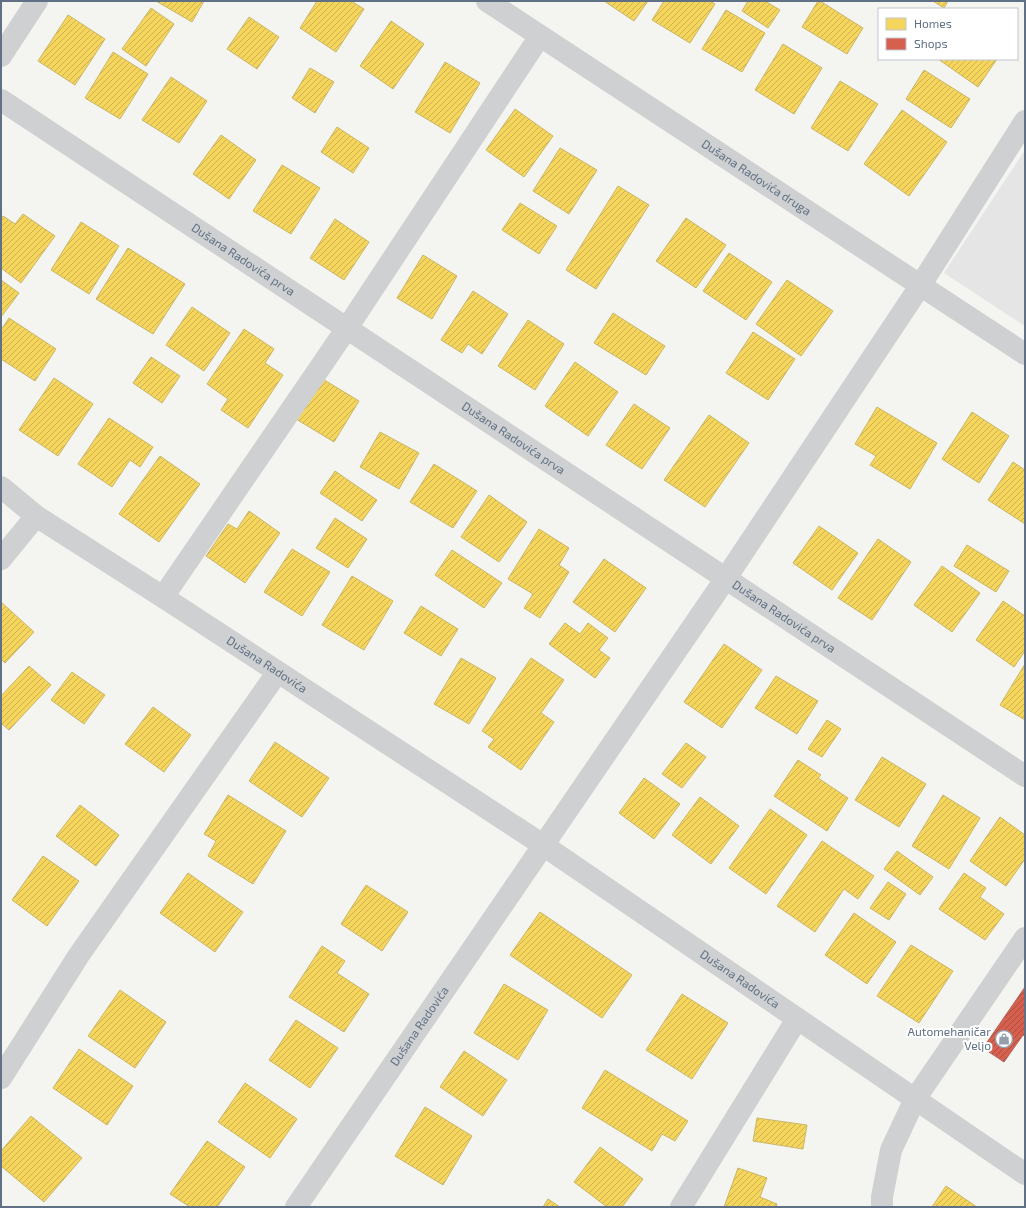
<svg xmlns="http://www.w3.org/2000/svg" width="1026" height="1208" font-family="'Exo 2',sans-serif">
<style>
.built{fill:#e4e5e4}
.homes{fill:url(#homes-hatch);stroke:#c9b768}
.shops{fill:url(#shops-hatch);stroke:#b3655e}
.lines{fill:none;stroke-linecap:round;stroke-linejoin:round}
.minor{stroke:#cfd0d1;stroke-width:22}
.labels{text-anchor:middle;stroke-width:4;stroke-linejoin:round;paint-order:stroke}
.street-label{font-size:12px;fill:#607185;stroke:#fff}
.poi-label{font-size:12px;fill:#607185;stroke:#fff;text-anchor:end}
</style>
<defs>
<pattern id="homes-hatch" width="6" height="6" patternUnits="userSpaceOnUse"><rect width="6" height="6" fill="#f6d55c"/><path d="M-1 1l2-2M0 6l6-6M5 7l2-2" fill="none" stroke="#cbb152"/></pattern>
<pattern id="shops-hatch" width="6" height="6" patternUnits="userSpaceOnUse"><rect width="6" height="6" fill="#d6604d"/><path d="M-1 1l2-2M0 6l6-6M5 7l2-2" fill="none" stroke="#a85044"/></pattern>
</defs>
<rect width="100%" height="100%" fill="#f4f4f1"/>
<path class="built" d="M1025,150v176l-81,-53z"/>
<g class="homes">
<path d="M156,1h48l-12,21z"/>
<path d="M317,1h34l13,8 -28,43 -36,-24z"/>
<path d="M604,1h44l-14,20z"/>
<path d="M664,1h46l5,3 -25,39 -38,-23z"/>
<path d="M748,1h17l15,9 -12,18 -26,-17z"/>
<path d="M818,1h2l43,27 -16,26 -45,-27z"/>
<path d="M933,1h15l-4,7z"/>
<path d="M151,8l23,16 -28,42 -24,-17z"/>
<path d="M726,10l39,23 -23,39 -40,-23z"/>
<path d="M68,15l37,24 -30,46 -37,-24z"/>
<path d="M249,17l30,20 -22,32 -30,-20z"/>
<path d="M391,21l33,23 -31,45 -33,-23z"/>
<path d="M783,44l39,24 -28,46 -39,-24z"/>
<path d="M113,52l35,22 -28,45 -35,-21z"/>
<path d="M938,59h59l-19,28z"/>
<path d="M445,62l35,21 -30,50 -35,-21z"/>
<path d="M310,68l24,14 -19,31 -23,-15z"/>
<path d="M924,70l46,29 -19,29 -45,-29z"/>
<path d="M171,77l36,24 -28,42 -37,-23z"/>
<path d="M840,81l38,23 -30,47 -37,-23z"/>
<path d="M515,109l38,27 -29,41 -38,-27z"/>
<path d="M902,110l45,32 -38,54 -45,-32z"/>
<path d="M337,127l32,21 -16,25 -32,-21z"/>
<path d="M221,135l35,25 -27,39 -36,-25z"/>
<path d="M560,148l37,22 -28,44 -36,-23z"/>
<path d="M282,165l38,23 -29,46 -38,-23z"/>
<path d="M618,186l31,19 -53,84 -30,-19z"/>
<path d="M520,203l37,23 -18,28 -37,-24z"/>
<path d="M23,214l32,22 -34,47 -20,-15v-50l2,-2 12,8z"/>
<path d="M686,218l40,27 -30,43 -40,-27z"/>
<path d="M335,219l34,23 -25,38 -34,-22z"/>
<path d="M81,222l38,24 -30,48 -38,-24z"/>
<path d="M128,248l57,36 -32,50 -57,-35z"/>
<path d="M729,253l43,29 -26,38 -43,-29z"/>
<path d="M423,255l34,21 -25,43 -35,-21z"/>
<path d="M1,280l18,13 -18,24z"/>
<path d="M787,280l46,31 -32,45 -45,-32z"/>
<path d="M473,291l35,23 -26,40 -14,-10 -6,9 -21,-13z"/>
<path d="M192,307l38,26 -26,38 -38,-26z"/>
<path d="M613,313l52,33 -19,29 -52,-32z"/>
<path d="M9,318l47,31 -21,32 -34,-22v-29z"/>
<path d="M528,320l36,24 -29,46 -37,-24z"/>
<path d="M244,329l30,20 -9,14 18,12 -35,53 -27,-18 7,-11 -21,-15z"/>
<path d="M753,332l42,27 -27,41 -42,-27z"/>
<path d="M151,357l29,19 -18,27 -29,-20z"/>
<path d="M575,362l43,30 -30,44 -43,-30z"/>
<path d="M54,378l39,26 -35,52 -39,-26z"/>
<path d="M321,378l38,23 -25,41 -38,-23z"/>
<path d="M634,404l36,24 -28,41 -36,-24z"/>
<path d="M877,407l60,36 -27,46 -40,-24 6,-9 -21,-12z"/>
<path d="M972,412l37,24 -30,47 -37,-24z"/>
<path d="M709,415l40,28 -44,64 -41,-27z"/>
<path d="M109,418l44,29 -13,20 -10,-7 -18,27 -34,-23z"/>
<path d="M380,432l39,21 -20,36 -39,-22z"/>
<path d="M160,456l40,28 -41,58 -40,-28z"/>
<path d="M1013,462l12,8v54l-37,-24z"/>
<path d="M434,464l43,27 -24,37 -43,-26z"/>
<path d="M335,471l42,29 -15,21 -42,-28z"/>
<path d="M489,495l38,27 -28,40 -38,-25z"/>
<path d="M249,511l31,22 -35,50 -39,-27 22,-32 9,5z"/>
<path d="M335,518l32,21 -19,29 -32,-20z"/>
<path d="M819,526l39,27 -26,37 -39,-27z"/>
<path d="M539,529l30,19 -10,17 10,7 -29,46 -16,-10 9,-14 -25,-15z"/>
<path d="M878,539l33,23 -39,58 -34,-22z"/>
<path d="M967,545l42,26 -13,21 -42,-26z"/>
<path d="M292,549l38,23 -28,44 -38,-24z"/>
<path d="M452,550l50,33 -18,25 -49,-33z"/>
<path d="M604,559l42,29 -31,44 -42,-30z"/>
<path d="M942,566l38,27 -28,39 -38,-27z"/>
<path d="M352,576l41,25 -29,49 -42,-25z"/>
<path d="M1003,601l22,15v35l-11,16 -38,-27z"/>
<path d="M1,602l33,30 -29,31 -4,-4z"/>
<path d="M421,606l37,23 -17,27 -37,-23z"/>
<path d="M565,623l15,11 8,-11 20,15 -9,12 11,8 -15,20 -46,-34z"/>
<path d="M724,644l38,26 -40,58 -38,-26z"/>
<path d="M461,658l35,20 -27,46 -35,-20z"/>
<path d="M531,658l33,22 -23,33 13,9 -33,48 -33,-23 6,-8 -12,-8z"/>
<path d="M1025,664v56l-25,-15z"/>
<path d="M29,666l22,19 -42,45 -8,-7v-27z"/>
<path d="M72,672l33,23 -21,29 -33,-24z"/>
<path d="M776,676l42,25 -21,33 -42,-26z"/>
<path d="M153,707l38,28 -27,37 -39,-28z"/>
<path d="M827,720l14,9 -19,28 -14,-8z"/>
<path d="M275,742l54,36 -27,39 -53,-36z"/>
<path d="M686,743l20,14 -24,31 -20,-14z"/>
<path d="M882,757l44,27 -27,43 -44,-27z"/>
<path d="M798,760l23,15 -3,3 30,20 -21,33 -53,-35z"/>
<path d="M644,778l36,26 -26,35 -35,-26z"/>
<path d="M228,795l58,36 -33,53 -45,-28 8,-15 -12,-7z"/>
<path d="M943,795l37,23 -31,51 -37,-23z"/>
<path d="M700,797l39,29 -28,38 -39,-29z"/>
<path d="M80,805l39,30 -23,31 -40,-30z"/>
<path d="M770,809l37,26 -41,59 -37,-26z"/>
<path d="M1000,817l25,18v24l-19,27 -36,-25z"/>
<path d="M822,841l52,35 -16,23 -14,-10 -29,43 -38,-26z"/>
<path d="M897,851l36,26 -13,18 -36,-26z"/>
<path d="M43,856l36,25 -32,45 -35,-26z"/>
<path d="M188,873l55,39 -28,40 -55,-39z"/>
<path d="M964,873l22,15 -6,9 24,17 -19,26 -46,-31z"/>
<path d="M888,882l18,12 -17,26 -19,-12z"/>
<path d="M366,885l42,27 -26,39 -41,-27z"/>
<path d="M540,912l92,63 -30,43 -92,-63z"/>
<path d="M854,913l42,29 -29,42 -42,-29z"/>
<path d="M911,945l42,26 -34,52 -42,-27z"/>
<path d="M322,946l23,15 -8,12 32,21 -25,38 -55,-35z"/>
<path d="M504,984l44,26 -30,50 -44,-27z"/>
<path d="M120,990l46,32 -31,46 -47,-32z"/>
<path d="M682,994l46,29 -36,56 -46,-29z"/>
<path d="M296,1020l42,28 -28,40 -41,-28z"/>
<path d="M79,1049l54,37 -26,39 -54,-37z"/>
<path d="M464,1051l43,29 -24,36 -43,-29z"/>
<path d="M605,1070l83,51 -13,20 -13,-7 -10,17 -70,-43z"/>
<path d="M245,1083l52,36 -27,39 -52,-36z"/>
<path d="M425,1107l47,29 -29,49 -48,-29z"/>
<path d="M31,1116l51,42 -38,44 -43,-36v-15z"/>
<path d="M757,1118l50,7 -4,24 -50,-8z"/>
<path d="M207,1141l38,26 -28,40h-27l-20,-13z"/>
<path d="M600,1147l43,32 -21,28h-15l-33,-25z"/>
<path d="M738,1168l29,10 -7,19 17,7 -1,3h-52z"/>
<path d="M946,1186l31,21h-45z"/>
<path d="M548,1199l12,8h-17z"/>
</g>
<path class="shops" d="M1025,987v49l-2,-1 -19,27 -21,-14z"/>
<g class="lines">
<g class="minor">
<path id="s1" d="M487,1l538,353"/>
<path d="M1,56l36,-55"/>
<path id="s2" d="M1,100l1024,676"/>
<path id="s3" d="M1,487l35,29 127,81 380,248 372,254 -24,51 -9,47v10"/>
<path d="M1,559l35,-43"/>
<path d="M163,597l184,-269 193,-292"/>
<path d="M1025,938l-110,161 110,75"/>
<path d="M1,1078l78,-123 198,-282"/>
<path id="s4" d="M296,1207l430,-629 194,-292 105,-165"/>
<path d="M681,1207l116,-188"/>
</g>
</g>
<defs>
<g id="shop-ring" transform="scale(0.9)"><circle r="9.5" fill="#fff" stroke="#949fab" stroke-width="1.5"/><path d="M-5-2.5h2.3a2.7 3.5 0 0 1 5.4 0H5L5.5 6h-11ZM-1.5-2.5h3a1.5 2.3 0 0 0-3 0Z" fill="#949fab"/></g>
</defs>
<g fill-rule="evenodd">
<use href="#shop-ring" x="1004" y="1039"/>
</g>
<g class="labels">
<g class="street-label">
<text dy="4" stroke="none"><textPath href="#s1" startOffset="322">Dušana Radovića druga</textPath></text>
<text dy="4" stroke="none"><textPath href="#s2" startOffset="290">Dušana Radovića prva</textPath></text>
<text dy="4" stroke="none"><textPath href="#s2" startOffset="614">Dušana Radovića prva</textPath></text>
<text dy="4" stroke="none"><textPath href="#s2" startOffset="938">Dušana Radovića prva</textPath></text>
<text dy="4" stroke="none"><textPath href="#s3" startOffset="320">Dušana Radovića</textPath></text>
<text dy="4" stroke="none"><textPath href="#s3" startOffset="888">Dušana Radovića</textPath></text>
<text dy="4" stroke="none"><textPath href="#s4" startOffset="219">Dušana Radovića</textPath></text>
</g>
<g class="poi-label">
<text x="991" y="1036">Automehaničar<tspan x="991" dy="14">Veljo</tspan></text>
</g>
</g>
<rect width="1026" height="1208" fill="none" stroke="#607185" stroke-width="4"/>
<rect x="878" y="8" width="140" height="52" fill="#ffffff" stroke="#bfc6ce"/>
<rect x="886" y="18" width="20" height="12" fill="#f6d55c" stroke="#bfc6ce"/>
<text x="914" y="28" font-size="12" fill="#607185">Homes</text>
<rect x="886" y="38" width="20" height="12" fill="#d6604d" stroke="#bfc6ce"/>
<text x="914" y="48" font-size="12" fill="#607185">Shops</text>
</svg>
